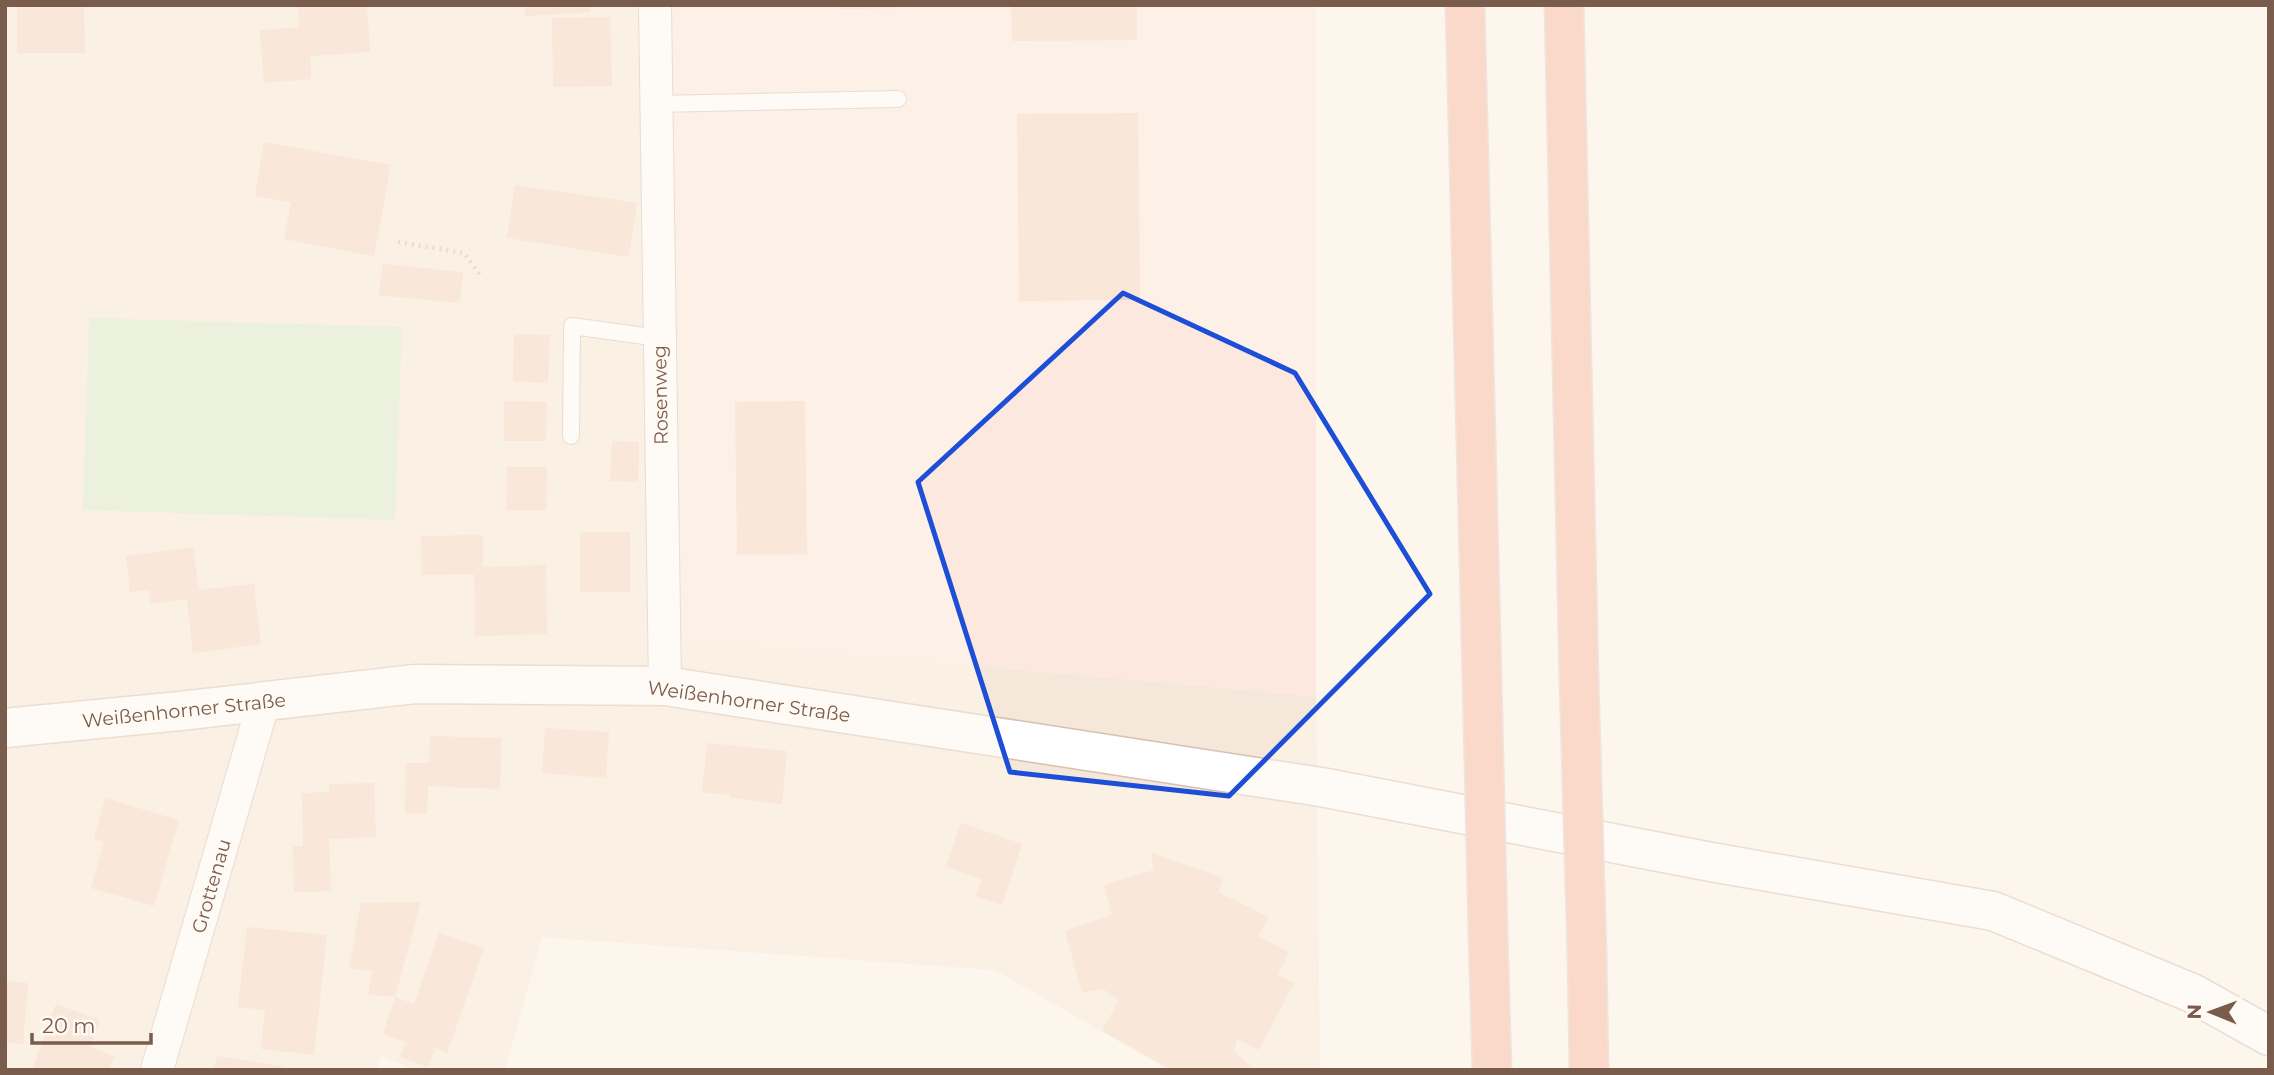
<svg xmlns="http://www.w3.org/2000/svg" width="2274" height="1075" font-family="Montserrat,sans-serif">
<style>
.residential{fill:#f5e8da}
.commercial{fill:#fde8e0}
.green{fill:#d8ecc9}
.building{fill:#f3d5c3}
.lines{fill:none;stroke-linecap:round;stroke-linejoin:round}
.lane-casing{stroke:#d1beb0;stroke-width:18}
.street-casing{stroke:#d1beb0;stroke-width:34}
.secondary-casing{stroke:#d6c0b0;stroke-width:41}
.highway-casing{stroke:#dad1cd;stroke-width:41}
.path{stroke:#d9b8a5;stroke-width:4.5;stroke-dasharray:2 5;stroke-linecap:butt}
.lane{stroke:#fff;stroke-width:16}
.street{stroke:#fff;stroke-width:32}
.secondary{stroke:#fff;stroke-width:38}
.highway{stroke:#f7b7a3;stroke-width:38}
.highway-bridge-casing{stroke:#dad1cd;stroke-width:41;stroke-linecap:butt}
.highway-bridge{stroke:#f7b7a3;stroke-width:38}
.marked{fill:none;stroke:#1d4ed8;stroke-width:5;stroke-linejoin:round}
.labels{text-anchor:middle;stroke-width:7;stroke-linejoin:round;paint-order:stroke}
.street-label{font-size:19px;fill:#7a5c4d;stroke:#fffaf3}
</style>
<rect width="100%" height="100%" fill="#fdf6ec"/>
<path class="residential" d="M5,5h666l4,634 641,57 4,374h-151l-174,-100 -453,-33 -37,133h-89l-35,-14 -5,14h-371z"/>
<path class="commercial" d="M671,5h645v691l-641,-57z"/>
<path class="green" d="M89,318l313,9 -7,193 -312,-10z"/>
<g class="building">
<path d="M17,5h67l1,48h-68z"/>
<path d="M298,5h69l3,47 -60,4 1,23 -47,4 -4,-53 39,-3z"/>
<path d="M525,5h64l1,7 -65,4z"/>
<path d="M841,5h56v3l-56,1z"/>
<path d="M1011,5h126v35l-125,1z"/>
<path d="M610,17l2,69 -59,1 -1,-69z"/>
<path d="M1138,113l2,187 -121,1 -2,-187z"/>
<path d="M264,142l127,23 -17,91 -90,-17 7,-37 -36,-6z"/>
<path d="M515,185l122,18 -8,54 -122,-19z"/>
<path d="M383,264l80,8 -3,31 -81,-8z"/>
<path d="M514,334l36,1 -2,48 -35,-2z"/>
<path d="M504,401l43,1 -1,39h-42z"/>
<path d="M805,401l2,153 -70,1 -2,-153z"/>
<path d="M612,441l27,1 -1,40 -28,-1z"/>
<path d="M507,467h40l-1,43h-40z"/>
<rect x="580" y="532" width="50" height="60"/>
<path d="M483,535v32l63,-2 1,69 -72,2 -1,-62 -52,1 -1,-39z"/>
<path d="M193,547l6,43 55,-6 7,60 -68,9 -6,-54 -36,5 -2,-14 -19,2 -4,-36z"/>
<path d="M545,728l64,4 -3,46 -64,-5z"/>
<path d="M430,736l72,2 -2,51 -72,-3 -1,28 -22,-1 1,-50h23z"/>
<path d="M707,743l80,8 -5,53 -52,-6v-3l-28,-3z"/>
<path d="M374,783l2,54 -47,2 2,52 -37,1 -1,-46h10l-1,-53 27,-1v-8z"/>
<path d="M105,798l74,22 -25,86 -63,-18 13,-46 -10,-3z"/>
<path d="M961,823l61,21 -20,61 -27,-9 7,-17 -36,-12z"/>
<path d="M1152,853l71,25 -5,14 51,25 -11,19 31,16 -11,23 16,8 -35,67 -22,-11 -3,12 21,19h-83l-70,-39 17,-31 -16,-11 -21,4 -17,-62 47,-16 -8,-30 49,-15z"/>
<path d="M421,902l-26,95 19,7 25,-71 45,15 -37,105 -12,-5 -7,19 -28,-10 6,-15 -23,-8 12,-37 -27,-3 4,-23 -23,-3 12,-65z"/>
<path d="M247,927l80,8 -13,120 -53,-6 4,-39 -27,-3z"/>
<path d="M5,981l23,2 -5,61 -18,-2z"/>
<path d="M56,1004l44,16 -10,27 24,9 -5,14h-77z"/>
<path d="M217,1056l65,10v4h-69z"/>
</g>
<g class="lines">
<g class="lane-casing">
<g id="lane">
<path d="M656,104l242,-5"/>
<path d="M571,436l1,-110 87,12"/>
</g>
</g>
<g class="street-casing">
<g id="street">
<path d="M655,5l10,681"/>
<path d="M157,1070l107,-369"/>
</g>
</g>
<g class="secondary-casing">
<path id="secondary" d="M5,728l175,-17 235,-27 250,2 656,101 390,75 282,49 199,82 77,43"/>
</g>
<g class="highway-casing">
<g id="highway">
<path d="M1465,5l17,673"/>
<path d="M1564,5l15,675"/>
<path d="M1488,933l4,137"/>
<path d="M1587,955l2,115"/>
</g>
</g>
<path class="path" d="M398,242l66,11 16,22"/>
<use href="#lane" class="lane"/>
<use href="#street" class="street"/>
<use href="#secondary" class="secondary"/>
<use href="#highway" class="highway"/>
<g class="highway-bridge-casing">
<g id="highway-bridge">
<path d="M1482,678l6,255"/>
<path d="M1579,680l8,275"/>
</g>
</g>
<use href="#highway-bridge" class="highway-bridge"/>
</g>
<path d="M0 0H2274V1075H0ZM1123,293l172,80 135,221 -201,202 -219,-24 -92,-290z" fill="#fdf6ec" fill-opacity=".55" fill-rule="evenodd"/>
<path class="marked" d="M1123,293l172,80 135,221 -201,202 -219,-24 -92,-290z"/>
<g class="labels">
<g class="street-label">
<text transform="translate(660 395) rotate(-91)" y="7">Rosenweg</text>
<text transform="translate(749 701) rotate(8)" y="7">Weißenhorner Straße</text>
<text transform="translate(184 710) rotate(-6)" y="7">Weißenhorner Straße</text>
<text transform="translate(211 886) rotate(-74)" y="7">Grottenau</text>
</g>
</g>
<rect width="2274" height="1075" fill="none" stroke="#7a5c4d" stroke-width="14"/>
<g transform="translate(2211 1012) rotate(271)" stroke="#fffaf3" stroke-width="5" paint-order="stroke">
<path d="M0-5L12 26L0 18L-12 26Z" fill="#7a5c4d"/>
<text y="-10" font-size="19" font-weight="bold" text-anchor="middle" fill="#7a5c4d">N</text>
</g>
<path d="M32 1033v10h119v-10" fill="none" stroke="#7a5c4d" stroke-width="3.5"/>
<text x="42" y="1033" font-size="21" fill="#7a5c4d" stroke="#fffaf3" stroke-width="5" paint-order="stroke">20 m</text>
</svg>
